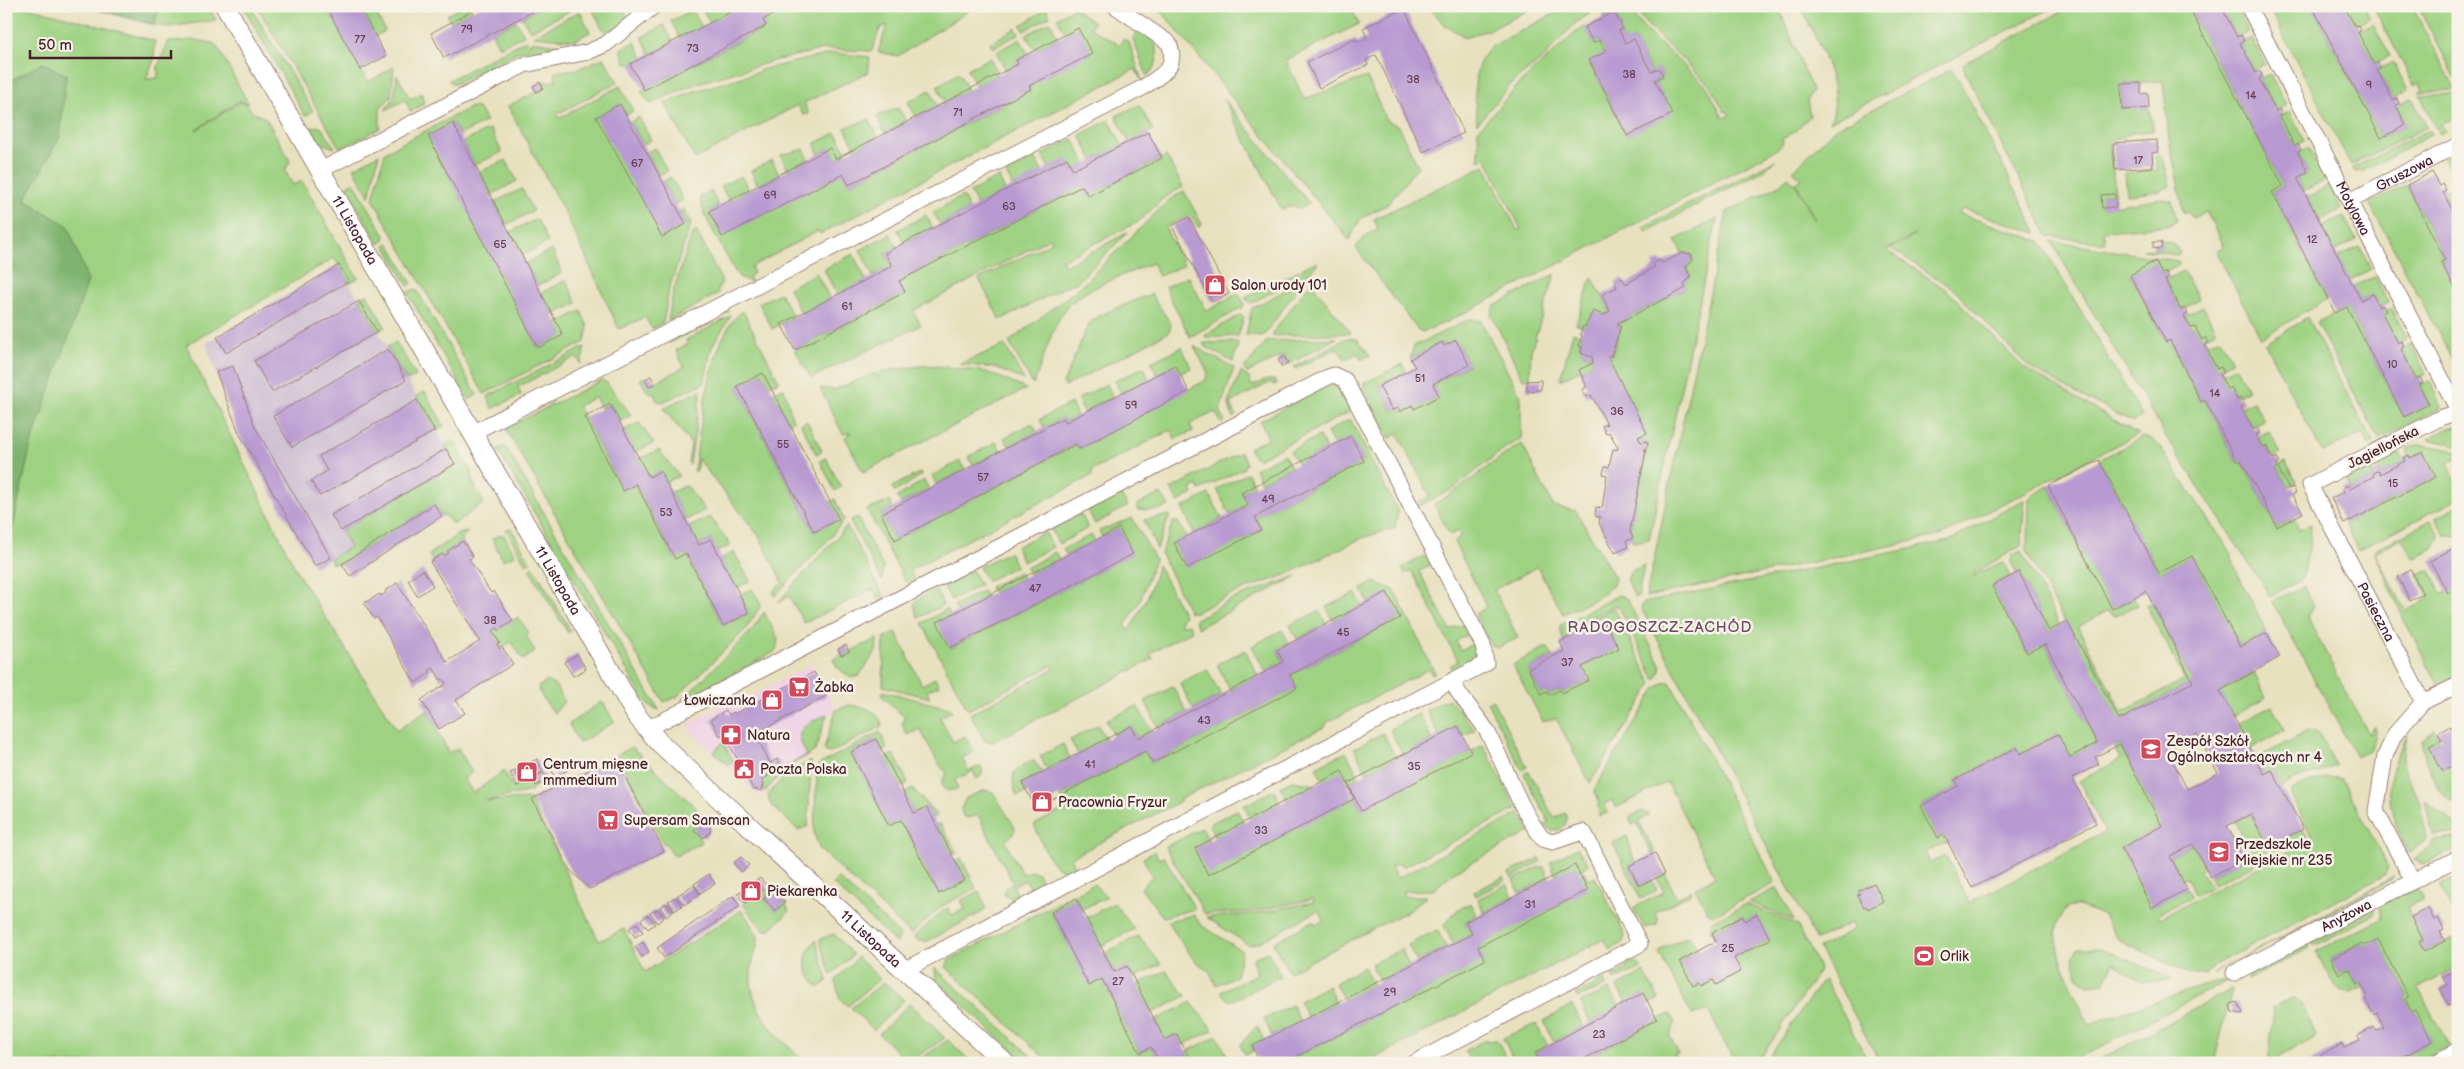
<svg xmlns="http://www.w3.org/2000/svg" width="2464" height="1069" font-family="'Balsamiq Sans',sans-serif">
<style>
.built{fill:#f0d0e5}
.industrial{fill:#cebed2}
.green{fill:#9ed282;stroke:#747856}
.forest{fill:#7eb470;stroke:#646a4e}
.building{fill:#b899d1;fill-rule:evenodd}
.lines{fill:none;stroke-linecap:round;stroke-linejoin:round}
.minor-casing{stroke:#998075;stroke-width:17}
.tertiary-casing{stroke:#998075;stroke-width:21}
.minor{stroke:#fff;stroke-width:15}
.tertiary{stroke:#fff;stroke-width:19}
.labels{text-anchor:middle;stroke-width:5;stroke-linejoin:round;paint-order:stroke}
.number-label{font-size:11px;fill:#663e54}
.street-label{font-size:14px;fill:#4a1f2b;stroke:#f7f3e8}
.poi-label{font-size:14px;fill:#4a1f2b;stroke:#f7f3e8;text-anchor:start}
.neighbourhood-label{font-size:15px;letter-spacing:1px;fill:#704a65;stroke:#f7f3e8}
</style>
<rect width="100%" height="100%" fill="#f7f3e8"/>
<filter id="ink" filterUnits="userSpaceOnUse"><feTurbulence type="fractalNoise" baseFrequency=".02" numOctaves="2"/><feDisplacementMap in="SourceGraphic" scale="10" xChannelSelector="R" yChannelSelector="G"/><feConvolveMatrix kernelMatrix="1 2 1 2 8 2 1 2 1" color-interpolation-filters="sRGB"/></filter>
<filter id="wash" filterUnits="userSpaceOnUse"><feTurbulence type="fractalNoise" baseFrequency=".0096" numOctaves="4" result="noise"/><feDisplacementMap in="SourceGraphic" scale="20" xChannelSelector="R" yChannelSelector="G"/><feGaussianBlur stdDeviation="1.12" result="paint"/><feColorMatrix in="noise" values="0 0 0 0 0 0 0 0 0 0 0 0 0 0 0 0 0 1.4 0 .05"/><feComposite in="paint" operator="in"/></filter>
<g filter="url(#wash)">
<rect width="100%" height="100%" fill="#e8e1bf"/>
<path class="built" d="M812,664l24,46 -32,16 6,30 -23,12 -26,29 -71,-66 -1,-7 36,-21 9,2z"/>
<path class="industrial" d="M339,265l125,212 -150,91 -76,-133 -32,-92z"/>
<g class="green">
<path d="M6,6h18l131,35 -1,19 -8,19 12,-1v-12l10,-24 26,-2 19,3 4,3 31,57 -9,-2 -43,29 44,-28 7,2 5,8 14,6 24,43 -5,10 8,14 9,-4 56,97 -8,5 -16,-25 -148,87 112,229 99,156 30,-19 11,16 -2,2 13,24 9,-5 14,24 -8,7 9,14 31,-22 9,17 18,-10 5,8 -5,5 -46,10 45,-2 69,142 25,-12 21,43 97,-62 16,26c1,12 -7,25 -7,38 -1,38 25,61 50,84l-2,5h-793z"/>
<path d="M159,6h49l8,14 -48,7 -14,-2z"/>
<path d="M243,6h7l63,105 -8,5z"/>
<path d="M257,6h69l42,76 26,-15 -3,30 -11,11v20l-35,19h-6z"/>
<path d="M464,6h7l1,4 -21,12 -4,-7z"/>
<path d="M543,6h29l1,3 -43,22 -8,-14z"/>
<path d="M591,6h29l8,11 -10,11 -12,3 -4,-3z"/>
<path d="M701,6h30l3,5 -24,12z"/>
<path d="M789,6h187l-78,50 -20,-4 9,-27 -7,3 -8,23 -47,-2 -48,11 -85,25 -42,19 -9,-13 125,-64 -3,-7z"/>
<path d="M1154,6h196l9,18 -73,36 18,39 63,-22 19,43 12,6 20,40 -30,38 -27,14 -12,22 -187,-228z"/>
<path d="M1427,6h109l-44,23 -27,8 -19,-11z"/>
<path d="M1569,6h32l-28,19 -31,34 -29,23 -36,42c-1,-29 -8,-53 13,-77z"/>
<path d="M1608,6h20l15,22 65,60 15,30 7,-3 -3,-4 -2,1 -14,-25 -65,-63 -12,-18h15l4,9 16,-9h109l34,84 -5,10 3,16 -17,17 -11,6 1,4 -7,7 -327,171 -27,11 -5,-3 -61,-81 8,-11 14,-8 -4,-10 111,-54 32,65 4,-1 -35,-71 -7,2 -1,-30 41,-46 56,-51 10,-6 8,16 6,-3 7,12 -17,9 38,75 44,-23 -16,-33 8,-4 -4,-8 -8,4 -17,-33 -9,4 -6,-13 3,-2 -8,-16 -11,6z"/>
<path d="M1801,6h254l-225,116c16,-33 -16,-85 -29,-116z"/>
<path d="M2072,6h116l95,180 -11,6 55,107 -66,39 -45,-87 8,-5 -18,-35 -13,7 -5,-6 -4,1 -15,-74 -6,-58 -42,3 1,25 27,-1 4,23 -22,2 -21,9 5,52 -13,1v13l59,-10 11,3 5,20 -11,5 -63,5 2,12 -57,-7 -84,-166 -1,-6z"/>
<path d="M2235,6l13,25 -11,6 -16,-30z"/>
<path d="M2268,6h44l69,132 25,-13 -9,-18 15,-9 15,29 -76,38z"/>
<path d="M2344,6h20l6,12 -15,8z"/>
<path d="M2373,6h39l44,84 -37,2 4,-3 -4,-7 -5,3z"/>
<path d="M2431,6h27v77l-37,-71z"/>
<path d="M1074,8l20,14 -4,6 30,17 3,-6 6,3 13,39 -7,-12 -315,165 -2,-3 -67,36 3,6 -5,3 3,7 -13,-6 -6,-9 -29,-54 -4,-17 11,-6 7,15 -9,5 134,-37 6,11 182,-95 -2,-4 62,-32 -13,-26 -12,6 -9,-16z"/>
<path d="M374,9l11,22 -10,6 -12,-23z"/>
<path d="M1047,9l3,7 -26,15 -3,-6z"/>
<path d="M692,10l10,17 -22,11 -9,-17z"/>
<path d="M580,11l10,21 -15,8 -42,-4z"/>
<path d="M516,21l8,14 -25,12 -7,-14z"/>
<path d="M1050,22l8,16 -23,12 -9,-15z"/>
<path d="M2373,24l17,32 -16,8 -16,-32z"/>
<path d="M664,25l9,17 -23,12 -8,-17z"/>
<path d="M1140,27c17,14 25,31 7,49l-14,-37z"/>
<path d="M1016,28l3,6 -26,14 -3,-5z"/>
<path d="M2252,38l13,26 -11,6 -14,-27z"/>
<path d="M1020,39l8,15 -12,6 2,4 -12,6 -10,-18z"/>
<path d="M526,40l2,4 5,-3 26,4 -42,7 -62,32 -4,-1 -2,-3z"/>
<path d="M635,42l8,16 -13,6h-4l-5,-15z"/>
<path d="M834,53l36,4 -2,15 -64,31 5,11 -6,1 -5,-10 -103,54 -30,-56 27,-11 67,-20 1,-2z"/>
<path d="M604,58l14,24 -61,32 2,4 61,-32 13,25 -7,4 -6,-11 -23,13 89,107 -7,-13 5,-2 7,14 -22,66 -6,34 -11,6 -7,-12 -26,12 -50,-108 -61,-115 37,-18 -3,-6 14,-1 -1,-9 22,-3z"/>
<path d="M990,58l8,17 -22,11 -9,-17z"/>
<path d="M2393,62l15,29 -15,9 -16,-30z"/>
<path d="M1950,70l3,1 7,11 77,151 -73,-24 -7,4 83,28 102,175 -9,6 -56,-28 -49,-28 -76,-78 -62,-40 25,-13 -29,15 61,40 77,78 114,66 -196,101 -296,62 81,-385 51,-26 10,-9 7,6 20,37 -19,-37 6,-4 -9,-8 41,-42z"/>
<path d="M959,73l9,17 -23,12 -8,-16z"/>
<path d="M2270,74l16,31 -10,6 -17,-32z"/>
<path d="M397,75l13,24 12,-6 2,10 -13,9 -6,-12 -20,10 9,-12z"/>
<path d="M930,90l8,16 -22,11 -8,-15z"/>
<path d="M2458,94v22l-17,8 4,7 -6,3 -19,-39z"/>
<path d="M1223,98l86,105 -9,6 -7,-4 -11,5z"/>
<path d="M1139,105l14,25 -24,12 -13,-26z"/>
<path d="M471,107l7,1 8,13 -26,14 -7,-12 -24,13 109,212 25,-13 -6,-12 24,-12 7,16 -3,15 -101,52 -111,-195 12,-47z"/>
<path d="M898,108l9,14 -22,11 -8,-17z"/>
<path d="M2290,112l15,29 -10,5 -16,-30z"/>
<path d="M639,117l12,23 -8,4 -13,-22z"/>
<path d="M869,119l9,18 -22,12 -11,-21z"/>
<path d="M1109,120l13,25 -29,15 -13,-25z"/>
<path d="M317,126l5,2 13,20 -15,-5 -9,-15z"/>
<path d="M490,129l12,23 -27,13 -12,-23z"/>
<path d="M2429,130l2,5 -65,35 -11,2 -2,-4z"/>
<path d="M836,133l11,21 -11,5 -6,-11 -11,6 -5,-10z"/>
<path d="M1073,139l13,25 -13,6 -6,-11 -18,9 -7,-13z"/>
<path d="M655,148l12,23 -8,4 -12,-23z"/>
<path d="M2308,148l17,32 -21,11 -7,-13 11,-6 -10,-20z"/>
<path d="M804,149l4,10 -20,11 -7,-15z"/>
<path d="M2458,152v35l-15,-28z"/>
<path d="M379,154l-10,43 -15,-29z"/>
<path d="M2159,155l4,2 7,29 -10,5 -33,4 -2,-22 32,-3 -2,-14z"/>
<path d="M1166,156l17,31 -18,10 -27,25 -76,38 3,6 63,-34 -53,52 -2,-1 -73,37 -21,-41 73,-37 -2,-4 -137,73 8,14 -110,53 -16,-28 110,-57 -6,-12 183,-95 6,10z"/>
<path d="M1035,158l7,14 -29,15 -7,-14z"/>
<path d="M506,160l11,21 -26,14 -12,-23z"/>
<path d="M772,160l7,15 -21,10 -7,-14z"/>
<path d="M1776,160l-12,10 -118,62 -3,-5z"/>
<path d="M741,176l8,14 -20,11 -8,-15z"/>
<path d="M671,177l12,23 -8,4 -12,-23z"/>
<path d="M999,177l6,14 -28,14 -7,-13z"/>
<path d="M354,182l31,54 -2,5 -4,3 -33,-57z"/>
<path d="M2407,185l38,75 -4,2 17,31v76l-89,-166z"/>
<path d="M2329,186l12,23 -21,12 -13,-24z"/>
<path d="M2451,188c4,9 11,19 4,28l-12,-24z"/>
<path d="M522,189l11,22 -27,14 -12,-23z"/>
<path d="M1184,191l18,33 -4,3 -8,-12 -25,12 19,38 -25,11 -7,-13c-24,11 -60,22 -80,39 -19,17 -29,60 -39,83l-24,-43 71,-55 89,-87z"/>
<path d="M963,196l6,13 -29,15 -7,-12z"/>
<path d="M926,215l7,13 -29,15 -6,-13z"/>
<path d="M2344,216l12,24 -21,11 -12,-24z"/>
<path d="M537,219l11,23 -26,14 -12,-24z"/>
<path d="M1717,219l-68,320 -16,3 -3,-11 16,-80 -2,-1 4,-5 -2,-4 -5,1 -3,-5 -30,-80 4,-2 9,-28 -3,-1v-3l68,-35 -2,-4 7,-7 -5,-10 7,-8 -2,-5 -9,-1 -7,-13z"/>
<path d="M697,232l25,50 -5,8 2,3 -51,28 5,-29 19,-58z"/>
<path d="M890,234l7,13 -12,6 7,13 -19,10 -13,-26z"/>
<path d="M2161,240l11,2 8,11 -3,2 -34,-5 18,-1z"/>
<path d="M2051,241l127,20 2,2 -18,11 -7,-12 -25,13 36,67 4,-2 31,62 4,-2 32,62 4,-2 36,67 17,-9 5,11 12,-5 -1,20 -8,35 -32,17 -105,-161z"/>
<path d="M389,243l23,41 -4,2 -23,-41z"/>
<path d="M2360,247l11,22 -21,11 -12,-24z"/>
<path d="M552,250l10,23 -24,12 -12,-22z"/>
<path d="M853,254l13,26 -29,15 -13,-26z"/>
<path d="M1313,263h5l-8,9 -59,31 -6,-5z"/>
<path d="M2183,271l16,28 -18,11 -16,-30z"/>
<path d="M816,273l14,26 -29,14 -12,-25z"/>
<path d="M1555,274l-24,77 -1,27 -7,1 -32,-65 3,-8z"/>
<path d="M1188,276l19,35 31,-18 6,11 -1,3 -53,30 -25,-50z"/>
<path d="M1592,277l18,34 -6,4 -11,-3 -8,15 -9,-3z"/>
<path d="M2375,277l14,25 -10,5 -6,-13 -12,6 -8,-14z"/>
<path d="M566,280l11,23 -24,12 -12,-22z"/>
<path d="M1303,281l-38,53 -4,2 -15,-1 6,-27z"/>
<path d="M1312,284l39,49 -79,3v-3l37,-48z"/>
<path d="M416,289l61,106 -8,5 -62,-108z"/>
<path d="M780,293l13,24 -21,12 -13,-26z"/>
<path d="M367,294l18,33 -7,5 -19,-34z"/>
<path d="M1151,294l20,30 -2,8 -103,54 -3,-2 24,-57 9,-10z"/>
<path d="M2203,306l13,25 -14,9 -7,-13 -4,1 -7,-12z"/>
<path d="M2347,307l57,110 25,-13 -10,-19 11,-4 11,27 -62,31 -63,-116z"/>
<path d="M2392,308l15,30 -9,5 -16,-30z"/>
<path d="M728,309l1,3 -60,31 4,-6z"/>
<path d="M743,311l36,70 -10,4 -7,-12 -25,14 77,145 25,-13 -9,-17 5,-3 9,21 -15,19 -54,57 -2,-5 10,-8 -24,-47 -61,-77 -2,13 -2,-2c6,-37 16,-138 49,-159z"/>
<path d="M1240,315l4,2 -6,19 -32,2 -1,-3z"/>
<path d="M731,316l-19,30 -8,37 -41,19 -6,-1 -3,-7 -7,-3 -7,-11 4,-3 5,9 35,-19 -8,-17 12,-6 -2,-4z"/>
<path d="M2307,318l66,124 -4,3 -7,-12 -40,19 -57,-108z"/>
<path d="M1470,319l11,2 40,76v42l-16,9 -52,41 -34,17 -1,-3 12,-7 -32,-62 -8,4 -27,-50 1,-5 39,-19 3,7 -27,15 13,24 6,-2 3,4 11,-7 2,4 25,-13 -6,-12 36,-19 -13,-25 -12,6 -2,-4 -32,17 4,-13z"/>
<path d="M1573,332l9,3 -3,11 3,1 -1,6 11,4 1,6 -33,17z"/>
<path d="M1337,338l-48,26 -5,-9 -37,18 -3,-5 23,-27z"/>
<path d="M1347,338l10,1 13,16 -9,5 -3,-7 -13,7 -7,-12 -43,21 -1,-2z"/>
<path d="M2220,338l12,23 -15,8 -12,-24z"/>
<path d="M396,342l20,34 -9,5 -20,-34z"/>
<path d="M1237,342l1,3 -5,17 -29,-16 -1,-3z"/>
<path d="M2411,344l15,30 -10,5 -15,-30z"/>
<path d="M1005,345l19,35 -29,-12 -36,-4z"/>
<path d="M1194,346l40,22 -14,42 5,11 -3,3 -7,-12 -25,12 3,7 -18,8 -4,-9 -80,41 2,4 -183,95 6,13 -7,2 -4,-4 -38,-71 23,-9 2,7 -11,6 14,26 181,-96 3,5 127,-69 2,-7z"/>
<path d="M585,347l-4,17 -5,-7 -58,30 3,8 -29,14 -4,-13z"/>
<path d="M1182,347l9,21 -12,6 -4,-9 -18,9 -6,-12z"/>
<path d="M927,365l60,7 39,17 -163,83 -18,-35 6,-5 -8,2 -23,-46 14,2 42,-17 1,3 4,-1 -1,-3 4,-1z"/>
<path d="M1144,367l5,12 -28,14 -6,-12z"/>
<path d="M2236,367l12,23 -12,7 -5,-10 -4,2 -7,-14z"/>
<path d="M1241,372l8,6 3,8 15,-6h7l3,4 -4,1 -2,-3 -41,21 6,13 -3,2 -5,-16z"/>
<path d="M602,380l5,3 24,32 -12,7 -9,-18 -9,4 -6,-11 -17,9 45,84 13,-6 38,75 12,-6 37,73 26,-13 -9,-18 12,-6 9,16 -15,24 -69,68 -13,5 -157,-271 1,-4z"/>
<path d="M1107,384l6,13 -29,16 -6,-14z"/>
<path d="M1331,385l10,5 10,19 -2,3 -91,47 -5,-3 -4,-8 19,-10 -8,-17 64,-34z"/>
<path d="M784,388l9,33 -4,2 -16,-30z"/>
<path d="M701,390l-11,75 -2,-2 3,-19 -27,-35 1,-2z"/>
<path d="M425,392l19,34 -8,4 -20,-34z"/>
<path d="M2253,401l11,20 -12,6 -11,-20z"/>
<path d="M1071,403l6,13 -11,6 -3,-4 -19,10 -4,-9z"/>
<path d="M1350,419l48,93 -3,16 -33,10 -74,36 -56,20 -36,18h-7l-28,-58 12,-32h5l8,15 -12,6 13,24 74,-37 -6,-13 109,-56 -13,-24 -17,8 -7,-13z"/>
<path d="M807,421l15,30 -6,3 -15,-30z"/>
<path d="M639,423l15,20 -19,9 -11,-22z"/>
<path d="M1032,423l5,9 -28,14 -5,-8z"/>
<path d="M2458,427v18l-30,-6 21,-11z"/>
<path d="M2269,431l12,22 -9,4 -6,-11 -3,2 -6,-11z"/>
<path d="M1319,436l7,13 -28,15 -8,-13z"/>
<path d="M2143,437l9,2 6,6 72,106 5,17 32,65 -27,14 -48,-91 -33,17 -60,-113z"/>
<path d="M454,441l18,32 1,10 11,20 -31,22 -8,-10 -3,1 -8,-12 -92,60 -11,-1v-5l19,-11 -9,-16 114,-66 -10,-20z"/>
<path d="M996,442l5,9 -28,14 -5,-8z"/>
<path d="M1522,444l31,62 23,5 39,67c-1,16 -38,29 -52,36l-26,-47 -43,23 24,48 -21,10 -6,-3 -16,-31 12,-7 -33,-65 8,-7 -4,-4 -8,4 -16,-31c32,-17 57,-43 88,-60z"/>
<path d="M2420,444l38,7v6l-11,6 11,21v14l-99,52 -15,-26 92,-47 -13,-25 -13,6 -3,-9z"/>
<path d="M503,447l3,1 153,262 -8,-3 -8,-9 -146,-249z"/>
<path d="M659,450l20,26 -13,6 -6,-11 -11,6 -10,-18z"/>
<path d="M1241,452l5,10 -2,6 -44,22 -2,-5 -7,4 2,5 -15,8 -7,-13z"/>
<path d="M2400,453l5,8 -25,13 -3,-9z"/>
<path d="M1284,454l7,13 -30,15 -6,-13z"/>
<path d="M826,458l15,29 -6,4 -15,-30z"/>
<path d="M960,461l5,9 -29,14 -4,-8z"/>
<path d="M2286,462l11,20 -9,5 -11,-21z"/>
<path d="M2369,468l5,8 -24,13 -3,-9z"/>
<path d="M921,472l1,3 -27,17 -3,-5z"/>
<path d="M1248,473l6,13 -13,7 7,12 -19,9 -12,-25z"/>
<path d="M924,480l5,9 -28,14 -4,-6z"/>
<path d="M685,486l3,1 17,23 -19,10 -15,-28z"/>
<path d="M2048,486l64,122 22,-11 4,8 -23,11 -8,-5 -29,16 44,85 63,-32 -39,-75 6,-2 41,79 -74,38 -94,-171 3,-6 1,-45z"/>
<path d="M1120,494l8,12 -33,18 -7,-14z"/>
<path d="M1161,494l8,12 -12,4h-20v-5z"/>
<path d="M1209,494l13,24 -28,15 -12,-25z"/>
<path d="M2025,499l-4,47 -45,26 -3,4 29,-14 9,14 -19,10 35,67 18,-9 52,99 -27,14 -12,-23 -38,20 -3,-7 -62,33 3,6 -37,20 17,32 6,-3 4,7 -23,10 5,11 16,-7 23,47 136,-71 -26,-51 42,-22 -6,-12 5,-3 42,82 -41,22 31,59 35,-18 5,8 -34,17 2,4 149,-77 2,-6 -20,-40 1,-5c15,-7 34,-16 50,-11l46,88 -3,8 -171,90 -8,9h-16l-72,-35 -15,-24 -24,-9 -13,2c-2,4 -6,9 -8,13 -9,23 20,82 31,103l125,-42 14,-2 -158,83h-190l-61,-115 35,-19 -3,-6 -35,17 -175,-332 2,-5 306,-62z"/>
<path d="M2458,506v31l-13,-1 -10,-19z"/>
<path d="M1081,514l7,14 -29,16 -8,-15z"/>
<path d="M1170,515l-13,34 -13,-29z"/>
<path d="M710,517l21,28 -14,7 -6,-13 -12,6 -10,-18z"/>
<path d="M857,517l26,50 -1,14 -32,-60z"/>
<path d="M1132,518l23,41 -16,44 -14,22 4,6 19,-35 10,-31 26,50 -4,7 1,3 8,-1 3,7 -42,22 3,6 -160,83 -8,-1 -15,-27 84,-45 -1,-4 -85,45 -46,-87 25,-14 3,6 1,33 181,-94 -13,-26 -17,9 -3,-6z"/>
<path d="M2431,520l9,17 -6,11 -21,10 -11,-20 -27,14 30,58 24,-11 -11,-25 11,-4 13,23 16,-5v88l-19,9 -35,-65 -30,-70z"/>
<path d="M847,526l38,73 -5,3 -7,-13 -69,34 -15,-27 -10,7v-2z"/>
<path d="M511,528l19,34 -4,2 -20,-34z"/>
<path d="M468,532l-6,5 1,4 -15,10 1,2 -17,7 -3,-4 3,-4 28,-19z"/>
<path d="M1045,532l8,15 -30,15 -7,-15z"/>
<path d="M499,535h5l11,20 -12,5 -11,-21z"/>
<path d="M1091,535l4,6 -29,14 -3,-6z"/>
<path d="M2021,551l39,75 -11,5 -30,-59 -3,1 -5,-11 1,-6z"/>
<path d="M734,552l16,29 -14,7 -15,-29z"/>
<path d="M1009,552l7,14 -29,15 -8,-14z"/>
<path d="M1055,552l4,7 -29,15 -4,-6z"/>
<path d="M1424,556l7,9 -12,6 31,59 12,-5 5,10 -11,6 4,9 13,-6c6,14 -7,24 -19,26l-4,-4 8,-5 -46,-90 -8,2 -2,-5z"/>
<path d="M1644,565l-6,31 -3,1 -8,-17 3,-8z"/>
<path d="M533,566l38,65 -3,2 -39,-64z"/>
<path d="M972,570l8,15 -29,15 -8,-15z"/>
<path d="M1019,572l3,6 -29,15 -3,-6z"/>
<path d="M1297,576l-99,52 -4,-8 39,-21z"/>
<path d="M1374,582l20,8 41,83 -3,2 -3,-6 -103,54v3l-146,73 1,2 -111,57 5,9c-22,15 -34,-28 -41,-42l32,-17 -6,-12 85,-45 7,12 144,-75 -6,-13 110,-57 -13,-25 -19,9 -6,-13z"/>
<path d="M2302,587h3l8,19 -6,11 62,118 5,-9 1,6 -4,17 -15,8 -84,-156z"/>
<path d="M936,590l7,15 -25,13 -4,-14 4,-5z"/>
<path d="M983,591l3,6 -28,15 -4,-7z"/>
<path d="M1355,593l7,12 -29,15 -7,-13z"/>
<path d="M1619,595l8,4 33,65 1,7 -6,9 -35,-71 -4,-4 -56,27v-7z"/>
<path d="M1614,608l38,76 -62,99 -34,-65 -13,4 -30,-57 31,-17h4l5,8 -25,13 13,25 6,-3 2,4 11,-5 2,3 26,-13 -6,-13 36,-19 -12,-25 -13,7 -2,-4 -28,14 -2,-6z"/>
<path d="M1319,611l7,13 -29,15 -7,-14z"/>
<path d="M764,612l14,27 -2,12 -95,50 71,-71z"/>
<path d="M518,617l11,16 -3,3 9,16 -12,8 -11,-18 -12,7 -8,-18 5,-3 1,2z"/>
<path d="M1282,630l7,13 -12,7 6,12 -18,9 -13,-25z"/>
<path d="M896,632l26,53 13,-7 4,7 -12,6 3,7 -47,-12 1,-47z"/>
<path d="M877,639l-1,12 -17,25 -8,2 -14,-11 -4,-8z"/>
<path d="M1245,650l13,26 -28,14 -13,-26z"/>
<path d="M1207,669l14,26 -28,14 -13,-26z"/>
<path d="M2254,673l12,25 -33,18 -13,-25z"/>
<path d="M547,681l9,5 8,16 -10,11 -12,-16 -4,-10z"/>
<path d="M1665,682h5l105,200 -3,3 -59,30 -5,-2 -13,-25 20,-11 -48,-95 -51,26 -4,-8 -8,4 4,9 -9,3c-2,-11 2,-13 -5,-26l62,-102z"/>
<path d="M1173,687l14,25 -29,15 -13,-26z"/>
<path d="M883,691l66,17 3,3 -12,6 13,25 12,-6 9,16 -12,6 6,13 13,-5c2,6 2,9 -4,13l-4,-8 -18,9 3,9 -11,2 -5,-4v-6l5,-8 -9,-10 -18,-34 -13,6 -5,-11 3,-6 -23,-22z"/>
<path d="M1448,699c6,3 20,24 27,31l-12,5 -6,-9 -18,10 -13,-26z"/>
<path d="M1492,699l35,68 -5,3 -35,-68z"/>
<path d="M601,702l3,2 10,18 -35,21 -10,-19z"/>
<path d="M849,705c15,2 26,4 33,18l-1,4 -51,26 -4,-1 -2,-3 12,-39z"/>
<path d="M1137,706l15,25 -14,7 -7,-12 -17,9 -8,-15z"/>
<path d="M2272,706l13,24 -35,19 -13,-25z"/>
<path d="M827,714l-12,37 -28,17 -23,24 -2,-1 2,-8 -2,-4 45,-24c-16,-27 -3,-29 20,-41z"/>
<path d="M1419,714l13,25 -29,16 -13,-26z"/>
<path d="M1098,725l8,14 -28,15 -8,-14z"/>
<path d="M2310,730l8,2 18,34 -40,13 -15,8 -9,-17 -8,4 -8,-15z"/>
<path d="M2435,730l5,11 -10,5 28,22v37c-5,-3 -10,-5 -13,-9 -10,-10 -25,-43 -22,-57z"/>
<path d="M880,732l7,16 -5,3 -6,-12 -25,13 38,74 12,-6 38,74 26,-14 -10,-19 6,-3 15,30 -34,18 -31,28 -91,-84 -6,-16 3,-63 3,-7z"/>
<path d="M1383,733l13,25 -29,15 -13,-25z"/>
<path d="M2408,734c-13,33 2,41 12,70 3,11 4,23 6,35l-17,15c-23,-45 -28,-75 -1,-120z"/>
<path d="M723,742l11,20 -6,3 -14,-13z"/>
<path d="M1063,744l7,14 -23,12 -7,-14z"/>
<path d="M1483,745l34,64 -112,57 -8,-2 -6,2 6,12 123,-65 10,19 -75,39 -22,19 -30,1 1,5h23l-17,14 -121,62 -16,-29 40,-22 3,3 8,-3 -5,-11 -59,32 -11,3 -43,-28 47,-3 61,-12 -1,-3 -64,13 -44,2 -40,-67 37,-19 7,13 146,-43 6,12z"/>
<path d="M632,747l65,62 -3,5 8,7 -3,17 2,4 -25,14 -4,-2 -5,-9 -4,-2 -46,-88z"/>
<path d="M1346,752l13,25 -12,7 -24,-3 -7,-14z"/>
<path d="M894,754l14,29 -8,4 -15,-29z"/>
<path d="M1033,760l10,12 -21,11 5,9 -10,4c-9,-23 -3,-26 16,-36z"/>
<path d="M811,761l-3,65 -10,4 -28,-26 -2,-10 22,-23z"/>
<path d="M1529,771l25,47 11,-5 2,4c-1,10 -5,13 -15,14l-8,-6 5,-3 -25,-48z"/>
<path d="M1292,781l25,4 -30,15 -7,-13z"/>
<path d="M913,789l24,27 -4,2 -6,-11 -13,6 -10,-20z"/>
<path d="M985,790l8,2 22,36 -2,6 -8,7 17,33 10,-3 6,2 2,5 -3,10 -5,3 -6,-11 -13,6 6,12 -4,2 -10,-4 -1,-4 2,-5 7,-4 -35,-68 -11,3 -4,-2 -2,-7 5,-11z"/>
<path d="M1274,790l6,14 -29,15 -7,-13z"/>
<path d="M2425,800l33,27v6l-25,3z"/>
<path d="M1237,810l7,13 -29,15 -6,-14z"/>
<path d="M1642,811l8,4 -11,6 16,32 -3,2 -15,-32 -5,2 -3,-8z"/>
<path d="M2251,814l16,33 36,-18 4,8 -51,26 -20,-41z"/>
<path d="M940,823l17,30 -5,2 -16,-30z"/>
<path d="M1627,836l8,27 -6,3 10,20 13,-6 5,10 -16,9 -28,-56z"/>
<path d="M2458,838v10l-35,16 -9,-4 16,-14 2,-5z"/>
<path d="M2193,844l12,23 -4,4 10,17 -16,7 -8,-17 -5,2 -12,-24z"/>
<path d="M1577,848l12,17 -11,6 -22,4 -6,-13z"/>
<path d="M1155,851l3,8 6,-2 31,52 -32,8 -19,-25 -3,-4 11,-11 -9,-19z"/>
<path d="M2249,856l4,9 -39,20 -4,-8z"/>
<path d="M1539,858l2,3 -29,17 -3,-5z"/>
<path d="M1539,867h5l5,11 -29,15 -7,-13z"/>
<path d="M1585,871l4,8 6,-2 29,55 1,5 -3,6 -12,7 -6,-11 -239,124h-81l200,-103 -6,-13z"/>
<path d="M1665,874l12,24 14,-8 1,3 -37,19 3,6 -1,7 -12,3 -12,-20 31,-16 -8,-15z"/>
<path d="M2394,875l-4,6 -176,92 174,-93z"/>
<path d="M1503,877l2,4 -29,15 -2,-4z"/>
<path d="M2458,877v43l-19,-34z"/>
<path d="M838,878l62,57 -4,8 -63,-59z"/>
<path d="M1094,884l13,13 -25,12 -6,-10 -25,13 38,73 13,-6 38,74 11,-6 9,16h-110l-104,-96 3,-7z"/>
<path d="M1507,884l6,13 -29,15 -6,-13z"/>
<path d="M2417,887l6,12 -15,8 15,33 -4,2 5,9 29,-12 5,6v22l-40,21 31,58 -31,17h-34l6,-3 1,2 41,-21 -17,-30 -3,1 -7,-13 3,-3 -30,-56 -14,6 -2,-3 -31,16 8,15 10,-5 8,15 4,-1 2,4c-4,2 -10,6 -15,6 -16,-1 -25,-30 -32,-42l66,-32 -2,-14z"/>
<path d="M765,889l5,3 -6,7 12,12 9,-9 4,10 -20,18h-6l-20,-26z"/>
<path d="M1775,889h3l16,32 -45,-19z"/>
<path d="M979,892l7,15 -2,4 -56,30h-10l-4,-4 31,-28 3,-1 4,7 13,-6 -4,-9z"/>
<path d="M1114,903l20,26 -33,17 -15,-28z"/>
<path d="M1471,903l6,12 -12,7 7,12 -19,10 -9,-19 13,-15z"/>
<path d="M1746,904l51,21 21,41 1,5 -62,92h-22l-27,-53 -16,5 -33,-62 3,-4 26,-13 11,14 -19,11 14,25 5,-3 3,3 11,-6 3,5 18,-27 36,-19 -14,-24 -11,6 -3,-5 -30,17 -2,-2 2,-10z"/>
<path d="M2375,907v7l-61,32 -2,-4z"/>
<path d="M1194,915l7,10 41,26 -6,25 -20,9 -6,-13 -16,-12 -27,-39z"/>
<path d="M1437,930l9,17 -29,15 -9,-17z"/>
<path d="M834,934l19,21 -22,20 -12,-36z"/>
<path d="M1138,936l23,28 -28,14 -6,-12 -13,6 -9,-19z"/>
<path d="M816,940l12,40 -9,8c-15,-15 -19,-31 -3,-48z"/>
<path d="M2308,943l2,5 -63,32 2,-6z"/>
<path d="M2078,948h22l71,30c-25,10 -38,0 -57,-16l-10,21 -16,2 -11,-9 -4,-20z"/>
<path d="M1401,949l8,17 -29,15 -9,-17z"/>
<path d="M1268,952l13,24 -47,24h-6l-7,-8 36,-18 -4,-16z"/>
<path d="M858,957l22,22 -32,27 -8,-7 -5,-19z"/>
<path d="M1625,961l12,2 5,5 -28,12 -2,-4 16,-8z"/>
<path d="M1364,967l9,18 -29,15 -9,-17z"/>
<path d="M935,968l104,95h-13l-90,-83z"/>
<path d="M1166,971l20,25 -34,17 -16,-28z"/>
<path d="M1644,972l15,27 -10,5 -23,-1 -9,-16z"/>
<path d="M1604,980l2,6 -27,12 -4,-3z"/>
<path d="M1825,980l44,83h-104l56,-81z"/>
<path d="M884,982l20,18 -30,30 -23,-22z"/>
<path d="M1328,986l8,17 -28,15 -9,-17z"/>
<path d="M1609,989l10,17 -29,17 -9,-20z"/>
<path d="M2232,989l-17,70 17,4h-139z"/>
<path d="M2294,998l7,4 14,35 -47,26 6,-52 -2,-2z"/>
<path d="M1191,1002l22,28 -30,15 -6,-11 -12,6 -10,-19z"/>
<path d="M910,1003l35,35 -37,24 -29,-28z"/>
<path d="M1292,1005l8,17 -28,14 -8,-17z"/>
<path d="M1572,1005l11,21 -29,16 -10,-21z"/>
<path d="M1670,1014l5,9 -5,14 8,16 -4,1 5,9h-102z"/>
<path d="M1536,1024l12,22 -13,7 6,10h-26l-12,-25z"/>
<path d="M1257,1026l7,14 -12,6 2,5 -9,4 -5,-10z"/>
<path d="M1217,1036l14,27h-39l-6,-11z"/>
<path d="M948,1040l24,23h-58z"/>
<path d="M1497,1040l12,23h-13l-3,-5 -9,5h-13l-6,-12 18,-10z"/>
</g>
<g class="forest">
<path d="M83,6h76v2l-5,17z"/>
<path d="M43,63l23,12 -6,62 -35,63 43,26 20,55 -57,163 -25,115v-476z"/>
</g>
<g id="blocks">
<g class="building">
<path d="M326,6h33l27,50 -26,14z"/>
<path d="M481,6h62l-99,52 -13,-25z"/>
<path d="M742,6h47l-26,14 3,6 -122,64 -14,-26z"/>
<path d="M2188,6h33l16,31 4,-2 3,6 -4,2 16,30 4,-2 2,6 -3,2 17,32 3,-2 3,5 -3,2 16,30 3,-2 3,6 -3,2 10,20 -11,6 64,122 12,-6 6,13 4,-2 3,6 -4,2 16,30 4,-2 2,6 -3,2 15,30 4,-2 3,6 -4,2 10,19 -25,13 -57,-110 -12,6 -63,-121 11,-6z"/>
<path d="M2312,6h32l11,20 3,-1 3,6 -3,1 16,32 4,-2 3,6 -4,2 16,30 4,-2 2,6 -3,1 10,20 -25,13z"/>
<path d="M1404,8l60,125 -41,19 -47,-97 -10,5 2,5 -49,23 -12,-26 48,-23 2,3 10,-4 -4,-10z"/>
<path d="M1614,12l9,17 -4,1 6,13 9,-4 17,33 8,-4 4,8 -8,4 17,34 -45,22 -38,-76 17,-8 -7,-12 -6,3 -8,-16z"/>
<path d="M1078,28l14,26 -63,32 2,3 -182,96 -6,-11 -121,63 -13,-26 121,-63 6,11 182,-95 -2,-4z"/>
<path d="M540,82l3,6 -7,4 -3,-6z"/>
<path d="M2141,83v11l7,-1 1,15 -27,2 -1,-26z"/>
<path d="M620,104l66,120 -24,13 -66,-120z"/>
<path d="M453,123l110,212 -25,13 -110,-212z"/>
<path d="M1148,132l14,26 -74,38 -6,-10 -183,95 6,11 -110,58 -14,-26 111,-58 -7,-13 182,-95 6,12z"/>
<path d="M2157,140l1,12 -6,1 1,14 -38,3 -2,-27z"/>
<path d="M2432,172l8,14 3,-2 3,6 -3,2 15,29v72l-17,-31 4,-2 -38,-75z"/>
<path d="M2115,194l1,13 -14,1 -1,-13z"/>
<path d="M1189,217l40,77 -17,8 -40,-76z"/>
<path d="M2153,242h9l-1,7 -8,-1z"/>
<path d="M1682,253l9,1 2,5 -7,8 5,10 -7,7 2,4 -68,35v3h3l-10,30 -2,-1 -1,2 39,76 -9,4 3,5 6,-1 1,4 -4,5 2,1 -16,80 3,7 -7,3 2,6 -13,6 -16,-30 1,-6 -5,-1 1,-9 6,1 5,-33 -4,-1 2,-8 4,1 4,-18 4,1 1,-3 -9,-15 -3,2 -4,-8 5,-2 -16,-29 -5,2 -4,-8 5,-2 -8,-17 14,-7 -1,-6 -11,-4 1,-6 -3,-1 3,-11 -2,-1 3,-8 2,1 8,-16 11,4 6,-4 -8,-16 15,-8 -2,-5 7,-4 4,6 29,-17 -2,-4 7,-3 2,3z"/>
<path d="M2155,261l7,13 4,-2 3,6 -4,2 16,30 4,-2 3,6 -4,2 7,12 4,-1 7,13 3,-3 4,6 -4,2 12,24 4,-2 3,6 -4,2 7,14 4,-2 6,13 4,-2 3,5 -4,2 13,24 4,-2 3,6 -4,2 7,13 3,-2 7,13 4,-2 3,6 -4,2 13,24 4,-2 3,6 -4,2 11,18 -26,14 -36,-67 -4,2 -32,-62 -4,2 -31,-62 -4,2 -36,-67z"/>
<path d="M339,265l10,16 -123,72 -9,-16z"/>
<path d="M359,301l18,31 -105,60 -18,-31z"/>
<path d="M1456,340l13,25 -36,19 6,12 -25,13 -2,-4 -12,7 -2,-4 -6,2 -13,-24 36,-19 -5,-8 32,-17 2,4z"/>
<path d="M388,349l18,31 -114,67 -19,-31z"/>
<path d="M1284,356l4,8 -6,3 -4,-7z"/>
<path d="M1175,365l14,26 -110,58 -3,-5 -181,96 -14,-26 182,-96 3,4z"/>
<path d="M233,366l22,61 76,131 -16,8 -76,-133 -23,-61z"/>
<path d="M763,373l76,146 -25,13 -77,-146z"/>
<path d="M651,376l4,7 -6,4 -4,-8z"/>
<path d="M1541,380v10l-14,1v-10z"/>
<path d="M417,400l18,31 -115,65 -9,-15 16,-10 -8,-15z"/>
<path d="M610,404l39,73 11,-6 39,74 12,-6 38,74 -26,13 -37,-73 -11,6 -39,-75 -13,7 -38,-74z"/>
<path d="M1351,436l13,25 -109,56 6,13 -74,38 -13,-25 74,-38 -7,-12z"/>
<path d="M446,449l9,15 -114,67 -10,-16z"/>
<path d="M2423,452l13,25 -92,47 -13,-26 13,-6 -2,-4 6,-3 2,4 24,-13 -1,-3 6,-3 1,4 25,-13 -2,-3 6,-3 1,3z"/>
<path d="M2099,460l60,113 33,-17 48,91 27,-14 13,24 -60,34 44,83 8,-4 31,59 -35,18 -17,-33 -24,12 18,33 -35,18 -17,-33 -23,12 17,33 -35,19 -31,-60 41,-22 -42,-82 -25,13 4,7 -27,14 24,45 -124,65 -28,-53 -6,3 -17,-32 37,-20 -3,-6 62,-33 3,7 38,-20 12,23 27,-14 -52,-99 -18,9 -35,-67 27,-14 30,59 18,-10 52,99 74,-38 -47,-91 -34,18 -64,-123zM2197,734l21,39 -31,16 -20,-39z"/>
<path d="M434,504l8,12 -92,60 -8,-12z"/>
<path d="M1119,528l14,26 -183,94 -13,-26z"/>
<path d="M463,541l10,16 -4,2 22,34 3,-2 19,30 -15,10 -1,-3 -5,3 8,12 -3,1 3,5 2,-2 11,17 -57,36 9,13 -26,16 -18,-29 25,-16 -3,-5 -2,1 -8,-12 -4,3 1,2 -15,10 -38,-66 -3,2 -10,-16 16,-9 1,2 5,-3 -1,-2 12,-8 50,79 33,-21 -50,-79 12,-8 2,2 5,-3 -2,-2z"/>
<path d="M2458,546v42l-10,5 -18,-32z"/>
<path d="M423,570l10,16 -16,10 -9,-16z"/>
<path d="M2411,570l12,24 -13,7 -12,-24z"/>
<path d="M1387,592l13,26 -110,57 7,13 -145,75 -7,-12 -109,57 -14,-25 109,-57 7,12 120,-62 25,-14 -6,-12z"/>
<path d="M1605,623l14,25 -37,19 7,13 -27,13 -2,-3 -11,5 -2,-4 -6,3 -13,-25 36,-18 -4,-9 31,-17 2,5z"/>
<path d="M846,645l3,7 -8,3 -3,-6z"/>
<path d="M577,654l9,15 -13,7 -9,-14z"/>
<path d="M814,672l12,24 -71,38 15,29 7,-4 6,9 -21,11 2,4 -2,8 -9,-2 -29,-55 -4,2 -9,-17 15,-9 3,5 5,-3v2z"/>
<path d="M1458,726l13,26 -110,59 -13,-28z"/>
<path d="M2450,726l4,7 4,-2v37l-2,1 -2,-4 -12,6 -13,-25 13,-6 -4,-7z"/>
<path d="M876,739l38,74 13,-6 38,73 -26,14 -38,-74 -12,6 -38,-74z"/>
<path d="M537,759l6,13 -26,14 -7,-13z"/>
<path d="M616,760l48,91 -74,38 -20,-19 -38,-71 66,-34 3,3z"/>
<path d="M562,761l6,9 -13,7 -5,-10z"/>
<path d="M1342,771l12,28 -146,76 -13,-27z"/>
<path d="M544,773l4,7 -12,6 -4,-7z"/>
<path d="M703,820l7,5v7l-6,6 -10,-8z"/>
<path d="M1655,853l10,21 -26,12 -10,-20z"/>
<path d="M741,857l8,8 -7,7 -9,-9z"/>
<path d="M1575,865l13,25 -110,57 7,13 -201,103h-24l-8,-17 220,-112 -7,-12z"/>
<path d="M709,874l6,10 -15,9 -6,-9z"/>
<path d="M760,878l8,9 -23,16 -8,-9z"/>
<path d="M1874,883l9,18 -15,8 -2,-3 -2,1 -7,-12 3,-1 -2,-3z"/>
<path d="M693,885l7,9 -16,11 -7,-9z"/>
<path d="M772,890l13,12 -9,9 -12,-12z"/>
<path d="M733,896l7,10 -76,52 -7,-10z"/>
<path d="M675,897l7,9 -8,5 -6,-10z"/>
<path d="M1076,898l38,74 13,-6 38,74 12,-6 15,29h-32l-9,-16 -11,6 -38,-74 -13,7 -38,-74z"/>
<path d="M666,903l7,9 -7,5 -6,-10z"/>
<path d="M2428,908l6,12 4,-2 6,12 -4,2 5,9 -21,11 -5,-10 4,-2 -12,-23z"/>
<path d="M658,909l6,9 -7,5 -7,-10z"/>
<path d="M1757,914l13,25 -36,19 7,13 -25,14 -3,-5 -12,6 -2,-3 -6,3 -13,-25 36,-20 -4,-8 31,-17 2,5z"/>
<path d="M648,915l7,9 -7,5 -7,-9z"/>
<path d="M637,923l6,9 -8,5 -6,-9z"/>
<path d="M2378,939l30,58 -3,2 7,13 3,-2 17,31 -41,22 -1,-3 -6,3h-78l36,-19 2,4 16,-8 -3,-4 17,-9 2,4 8,-4 -7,-14 -3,2 -9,-16 3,-2 -7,-14 -4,1 -8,-15 -10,5 -8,-15 31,-16 2,3z"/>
<path d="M643,942l6,10 -7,5 -7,-10z"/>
<path d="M2458,969v35l-2,-2 -7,4 -9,-17 8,-4 -6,-8z"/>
<path d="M1643,993l14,26 -80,44h-36l-6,-10z"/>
<path d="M2237,1002l6,11 -3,1 -8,-2 -2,-8z"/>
</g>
</g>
</g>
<g filter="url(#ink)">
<use href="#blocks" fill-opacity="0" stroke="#998075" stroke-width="1"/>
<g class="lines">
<g class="minor-casing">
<g id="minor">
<path id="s1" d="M2248,6l210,404"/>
<path d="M319,171l205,-106 64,-13 18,-8 48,-38"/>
<path id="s2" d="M2350,201l108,-56"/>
<path id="s3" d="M2458,413l-16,4 -132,68 113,217 35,-17"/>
<path d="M472,433l670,-345c18,-12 37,-20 27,-45l-54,-37"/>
<path d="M647,729l681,-352 6,-2 11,5 138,265 3,18 -582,307"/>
<path d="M2413,881l-37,-70 9,-55 10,-22 28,-32"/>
<path id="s4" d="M2234,973l224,-115"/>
<path d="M1414,1063l226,-119 -55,-110 -3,-2 -29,10 -10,-3c-24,-30 -37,-72 -55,-106 -10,-18 -26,-32 -36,-51"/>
<path d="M2435,1063l23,-13"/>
</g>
</g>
<g class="tertiary-casing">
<g id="tertiary">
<path id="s5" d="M225,6l411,709 22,26 39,37 308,285"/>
</g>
</g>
<use href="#minor" class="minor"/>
<use href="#tertiary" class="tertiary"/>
</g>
</g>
<defs>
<g id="shop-square" transform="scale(1.125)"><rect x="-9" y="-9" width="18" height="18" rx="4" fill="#d1495b" stroke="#f7f3e8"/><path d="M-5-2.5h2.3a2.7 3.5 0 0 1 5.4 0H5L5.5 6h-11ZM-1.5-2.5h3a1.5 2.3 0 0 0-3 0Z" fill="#fff"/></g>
<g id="supermarket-square" transform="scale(1.125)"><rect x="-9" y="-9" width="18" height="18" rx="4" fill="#d1495b" stroke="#f7f3e8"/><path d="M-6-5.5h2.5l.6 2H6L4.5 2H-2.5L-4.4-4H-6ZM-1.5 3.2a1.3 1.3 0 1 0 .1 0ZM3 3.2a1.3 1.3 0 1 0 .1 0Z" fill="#fff"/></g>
<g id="pharmacy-square" transform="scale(1.125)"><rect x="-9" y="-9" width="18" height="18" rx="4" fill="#d1495b" stroke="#f7f3e8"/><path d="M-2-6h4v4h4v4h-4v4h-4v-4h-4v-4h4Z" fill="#fff"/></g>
<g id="school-square" transform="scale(1.125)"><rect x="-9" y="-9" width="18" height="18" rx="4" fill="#d1495b" stroke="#f7f3e8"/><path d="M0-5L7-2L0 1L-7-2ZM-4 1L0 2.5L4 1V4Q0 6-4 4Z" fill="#fff"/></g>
<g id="civic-square" transform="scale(1.125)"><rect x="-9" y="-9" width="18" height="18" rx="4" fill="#d1495b" stroke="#f7f3e8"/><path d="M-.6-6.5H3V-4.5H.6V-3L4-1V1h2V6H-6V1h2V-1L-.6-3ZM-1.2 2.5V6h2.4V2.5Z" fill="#fff"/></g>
<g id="stadium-square" transform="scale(1.125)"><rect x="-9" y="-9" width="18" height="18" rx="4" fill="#d1495b" stroke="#f7f3e8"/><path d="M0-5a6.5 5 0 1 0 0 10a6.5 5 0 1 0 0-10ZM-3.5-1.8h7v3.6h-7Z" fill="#fff"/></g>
</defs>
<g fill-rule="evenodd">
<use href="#shop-square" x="1215" y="285"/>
<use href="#supermarket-square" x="799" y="687"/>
<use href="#shop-square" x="772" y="700"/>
<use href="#pharmacy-square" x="731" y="735"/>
<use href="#school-square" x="2151" y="749"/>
<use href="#civic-square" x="744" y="769"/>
<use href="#shop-square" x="527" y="772"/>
<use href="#shop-square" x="1042" y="802"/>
<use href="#supermarket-square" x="608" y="820"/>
<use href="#school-square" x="2219" y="852"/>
<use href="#shop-square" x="751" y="891"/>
<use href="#stadium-square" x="1924" y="956"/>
</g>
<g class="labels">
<g class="number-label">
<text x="467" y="33">79</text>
<text x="360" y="43">77</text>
<text x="693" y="52">73</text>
<text x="1629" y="78">38</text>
<text x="1413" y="83">38</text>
<text x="2369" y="89">9</text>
<text x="2251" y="99">14</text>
<text x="958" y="116">71</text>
<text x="2138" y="164">17</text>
<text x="637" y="167">67</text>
<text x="770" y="199">69</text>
<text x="1009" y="210">63</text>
<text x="2312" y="243">12</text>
<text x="500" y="248">65</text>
<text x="847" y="310">61</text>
<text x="2392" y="368">10</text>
<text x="1420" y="382">51</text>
<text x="2215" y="397">14</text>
<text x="1131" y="409">59</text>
<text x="1617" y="415">36</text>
<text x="783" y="448">55</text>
<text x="983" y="481">57</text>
<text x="2393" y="487">15</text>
<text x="1268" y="503">49</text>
<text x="666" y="516">53</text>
<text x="1035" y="592">47</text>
<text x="490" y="624">38</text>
<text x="1343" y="636">45</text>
<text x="1567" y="666">37</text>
<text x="1204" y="724">43</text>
<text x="1090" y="768">41</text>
<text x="1414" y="770">35</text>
<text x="1261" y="834">33</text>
<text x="1530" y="908">31</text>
<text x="1728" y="952">25</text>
<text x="1118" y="985">27</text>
<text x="1390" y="996">29</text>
<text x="1599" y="1038">23</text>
</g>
<g class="street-label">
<text dy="5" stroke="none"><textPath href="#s2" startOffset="61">Gruszowa</textPath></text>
<text dy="5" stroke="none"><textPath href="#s1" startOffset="228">Motylowa</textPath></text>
<text dy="5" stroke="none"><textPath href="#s5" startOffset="259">11 Listopada</textPath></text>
<text transform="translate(2383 447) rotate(-27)" y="5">Jagiellońska</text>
<text dy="5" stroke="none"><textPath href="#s5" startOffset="664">11 Listopada</textPath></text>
<text dy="5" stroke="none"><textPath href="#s3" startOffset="308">Pasieczna</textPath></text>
<text dy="5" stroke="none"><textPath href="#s4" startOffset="126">Anyżowa</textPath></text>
<text dy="5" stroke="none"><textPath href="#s5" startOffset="1144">11 Listopada</textPath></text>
</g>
<g class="poi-label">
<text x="1231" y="290">Salon urody 101</text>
<text x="815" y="692">Żabka</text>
<text x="756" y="705" text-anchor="end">Łowiczanka</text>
<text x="747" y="740">Natura</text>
<text x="2167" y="746">Zespół Szkół<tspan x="2167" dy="16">Ogólnokształcących nr 4</tspan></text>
<text x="543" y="769">Centrum mięsne<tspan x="543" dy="16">mmmedium</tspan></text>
<text x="760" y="774">Poczta Polska</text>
<text x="1058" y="807">Pracownia Fryzur</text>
<text x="624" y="825">Supersam Samscan</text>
<text x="2235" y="849">Przedszkole<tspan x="2235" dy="16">Miejskie nr 235</tspan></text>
<text x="767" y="896">Piekarenka</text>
<text x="1940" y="961">Orlik</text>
</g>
<g class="neighbourhood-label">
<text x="1660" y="632">RADOGOSZCZ-ZACHÓD</text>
</g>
</g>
<rect width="2464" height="1069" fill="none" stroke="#f7f3e8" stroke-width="25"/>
<path d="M30 50v8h141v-8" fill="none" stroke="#4a1f2b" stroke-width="2.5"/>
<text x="38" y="50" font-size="15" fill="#4a1f2b" stroke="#f7f3e8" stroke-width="4" paint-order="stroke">50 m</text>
</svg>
